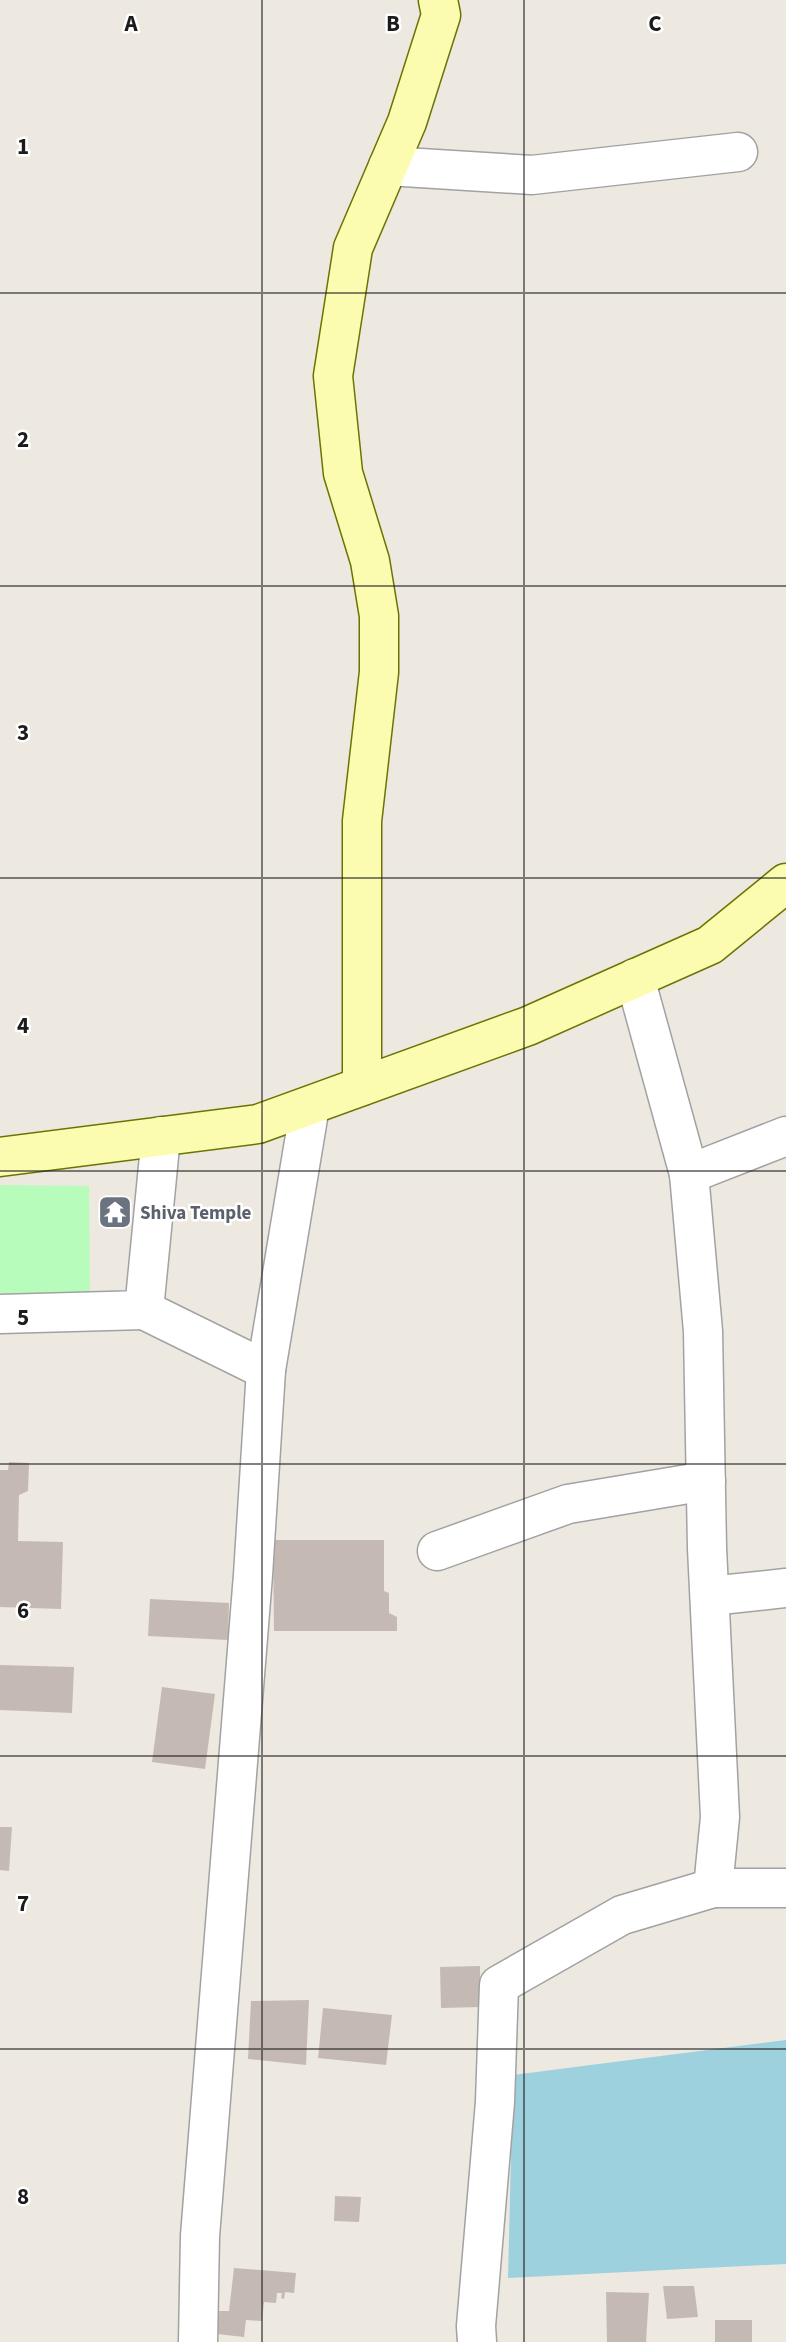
<svg xmlns="http://www.w3.org/2000/svg" width="786" height="2342" font-family="'Source Sans 3',sans-serif">
<style>
.park{fill:#b8fcbb}
.water{fill:#9dd1de}
.building{fill:#c5bab3}
.lines{fill:none;stroke-linecap:round;stroke-linejoin:round}
.street-casing{stroke:#a2a2a2;stroke-width:41}
.secondary-casing{stroke:#6b7400;stroke-width:41}
.street{stroke:#fff;stroke-width:38}
.secondary{stroke:#fbfcaf;stroke-width:38}
.grid{fill:none;stroke:#1b1b1b;stroke-width:2;stroke-opacity:0.55}
.labels{text-anchor:middle;stroke-width:5;stroke-linejoin:round;paint-order:stroke}
.worship-label{font-size:19px;font-weight:bold;fill:#5b616d;stroke:#fff;text-anchor:start}
.grid-label{font-size:23px;text-anchor:middle;font-weight:bold;fill:#1b1b1b;stroke:#fff;stroke-width:5;stroke-linejoin:round;paint-order:stroke}
</style>
<rect width="100%" height="100%" fill="#ede8e0"/>
<path class="park" d="M0,1185l89,1 1,115 -90,-3z"/>
<path class="water" d="M786,2040v224l-278,14 5,-203z"/>
<g class="building">
<path d="M9,1462l20,1 -1,28 -9,4 -1,46 45,1 -2,67 -61,-2v-137h8z"/>
<path d="M273,1540h111v51l5,2v20l8,4v14h-123z"/>
<path d="M150,1599l79,4 -1,37 -80,-4z"/>
<path d="M0,1665l74,2 -2,46 -72,-3z"/>
<path d="M162,1687l53,7 -10,75 -53,-7z"/>
<path d="M0,1827h12l-3,44 -9,-1z"/>
<path d="M480,1966v41l-39,1 -1,-41z"/>
<path d="M309,2000l-3,65 -58,-6 3,-58z"/>
<path d="M323,2008l69,7 -6,50 -68,-7z"/>
<path d="M335,2196l26,1 -2,25 -25,-1z"/>
<path d="M234,2268l62,5 -2,20 -9,-1 -1,7 -3,-1 1,-5h-5l-1,10 -12,-1 -2,19 -16,-1 -2,17 -27,-3 2,-23h10z"/>
<path d="M663,2286h31l4,31 -31,2z"/>
<path d="M606,2292l43,1 -3,49h-39z"/>
<rect x="715" y="2320" width="37" height="22"/>
</g>
<g class="lines">
<g class="street-casing">
<g id="street">
<path d="M388,166l144,9 206,-23"/>
<path d="M689,1174l97,-38"/>
<path d="M144,1310l122,60"/>
<path d="M0,1314l144,-4 17,-174"/>
<path d="M437,1551l131,-47 138,-23"/>
<path d="M710,1596l76,-8"/>
<path d="M713,1888h73"/>
<path d="M198,2342l2,-106 53,-661 13,-205 44,-264"/>
<path d="M477,2342l-1,-16 19,-224 4,-117 123,-70 91,-27 7,-71 -13,-269 -4,-217 -14,-157 -54,-196"/>
</g>
</g>
<g class="secondary-casing">
<g id="secondary">
<path d="M362,1086v-265l17,-149v-56l-9,-55 -27,-88 -10,-97 20,-128 54,-126 34,-107 -3,-15"/>
<path d="M0,1157l258,-33 270,-98 182,-81 76,-62"/>
</g>
</g>
<use href="#street" class="street"/>
<use href="#secondary" class="secondary"/>
</g>
<path class="grid" d="M262,0v2342M524,0v2342M0,293h786M0,586h786M0,878h786M0,1171h786M0,1464h786M0,1756h786M0,2049h786"/>
<defs>
<g id="temple-square" transform="scale(1.75)"><rect x="-9" y="-9" width="18" height="18" rx="4" fill="#6b7280" stroke="#fff"/><path d="M0-6L5-2H3V0L6.5 2.5H4V6H1.5V3h-3V6H-4V2.5H-6.5L-3 0V-2H-5Z" fill="#fff"/></g>
</defs>
<g fill-rule="evenodd">
<use href="#temple-square" x="115" y="1212"/>
</g>
<g class="labels">
<g class="worship-label">
<text x="140" y="1219">Shiva Temple</text>
</g>
</g>
<g class="grid-label">
<text x="131" y="31">A</text>
<text x="393" y="31">B</text>
<text x="655" y="31">C</text>
<text x="23" y="154">1</text>
<text x="23" y="447">2</text>
<text x="23" y="740">3</text>
<text x="23" y="1033">4</text>
<text x="23" y="1325">5</text>
<text x="23" y="1618">6</text>
<text x="23" y="1911">7</text>
<text x="23" y="2204">8</text>
</g>
</svg>
